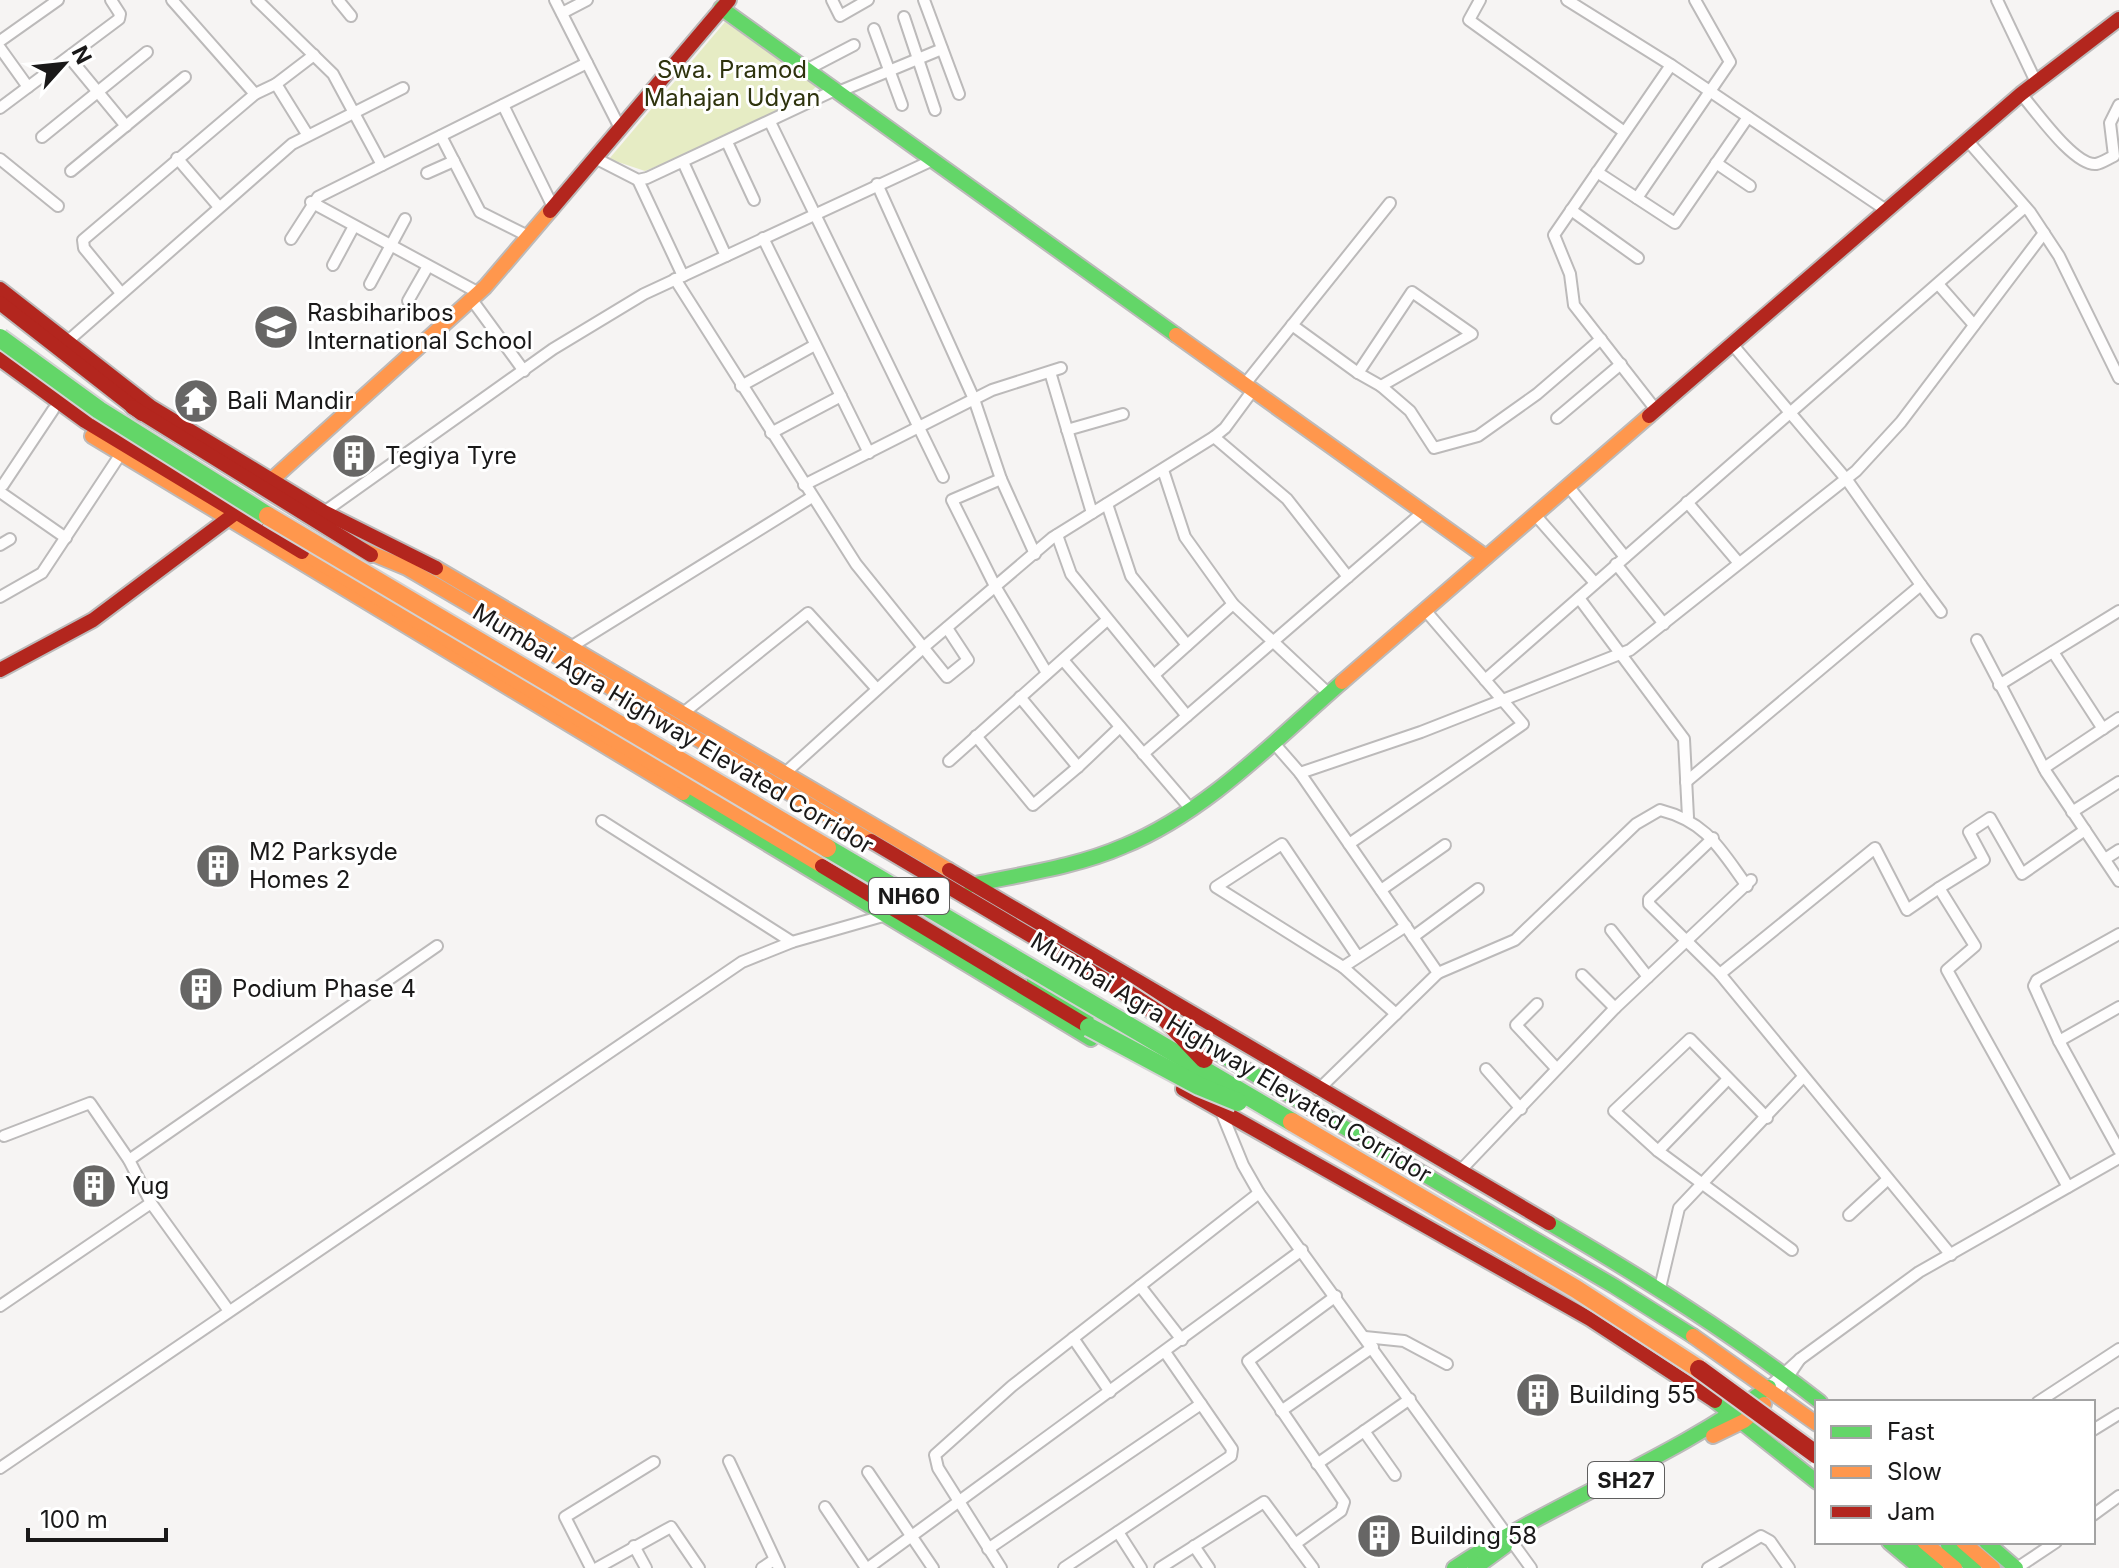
<svg xmlns="http://www.w3.org/2000/svg" width="2119" height="1568" font-family="Inter,sans-serif">
<style>
.green{fill:#e6ecc4}
.lines{fill:none;stroke-linecap:round;stroke-linejoin:round}
.street-casing{stroke:#bcbaba;stroke-width:14}
.fast-casing{stroke:#bcbaba;stroke-width:18}
.slow-casing{stroke:#bcbaba;stroke-width:18}
.jam-casing{stroke:#bcbaba;stroke-width:18}
.street{stroke:#fefdfd;stroke-width:10}
.fast{stroke:#63d668;stroke-width:14}
.slow{stroke:#ff974d;stroke-width:14}
.jam{stroke:#b3261e;stroke-width:14}
.fast-bridge-casing{stroke:#d2d2d2;stroke-width:22;stroke-linecap:butt}
.slow-bridge-casing{stroke:#d2d2d2;stroke-width:22;stroke-linecap:butt}
.jam-bridge-casing{stroke:#d2d2d2;stroke-width:22;stroke-linecap:butt}
.fast-bridge{stroke:#63d668;stroke-width:18}
.slow-bridge{stroke:#ff974d;stroke-width:18}
.jam-bridge{stroke:#b3261e;stroke-width:18}
.labels{text-anchor:middle;stroke-width:6;stroke-linejoin:round;paint-order:stroke}
.shield{fill:#fff;stroke:#5f5e5e;stroke-width:2}
.shield-label{font-size:22px;font-weight:bold;fill:#1a1919}
.park-label{font-size:24px;fill:#2e330d;stroke:#fff}
.poi-label{font-size:24px;fill:#1a1919;stroke:#fff;text-anchor:start}
.street-label{font-size:24px;fill:#1a1919;stroke:#fff}
</style>
<rect width="100%" height="100%" fill="#f6f4f3"/>
<path class="green" d="M725,22l92,64 -16,14 -63,33 -93,38 -36,-12z"/>
<g class="lines">
<g class="street-casing">
<g id="street">
<path d="M172,0l83,94 21,-10 31,50"/>
<path d="M257,0l76,74 49,91"/>
<path d="M338,0l13,16"/>
<path d="M555,0l65,128"/>
<path d="M832,0l8,16 28,-16"/>
<path d="M924,0l35,94"/>
<path d="M1480,0l-11,20 154,111"/>
<path d="M1567,0l104,65 215,145"/>
<path d="M1997,0l39,82"/>
<path d="M562,13l25,-13"/>
<path d="M904,17l31,93"/>
<path d="M874,29l28,76"/>
<path d="M0,41l58,-41"/>
<path d="M0,48l28,39"/>
<path d="M69,57l57,69"/>
<path d="M806,70l48,-25"/>
<path d="M276,84l38,-29"/>
<path d="M838,92l104,-43"/>
<path d="M2021,94c15,17 53,72 75,70 6,-1 13,-6 18,-8l-4,-33 9,-18"/>
<path d="M503,105l50,102"/>
<path d="M0,108l119,-89 1,-5 -9,-14"/>
<path d="M770,122l173,355"/>
<path d="M441,136l39,76 48,24"/>
<path d="M42,137l105,-85"/>
<path d="M1967,140l63,72 29,44 60,122"/>
<path d="M727,142l27,58"/>
<path d="M177,158l42,49"/>
<path d="M595,158l43,22 9,-2 188,-88"/>
<path d="M0,159l58,47"/>
<path d="M683,162l43,94"/>
<path d="M1716,163l34,23"/>
<path d="M71,171l114,-94"/>
<path d="M1597,172l78,51 73,-106"/>
<path d="M427,173l27,-12"/>
<path d="M638,180l45,96"/>
<path d="M877,184l97,215 27,80 34,75"/>
<path d="M1637,198l93,-136 -35,-62"/>
<path d="M311,202l168,91"/>
<path d="M1571,210l67,48"/>
<path d="M763,238l106,215"/>
<path d="M291,239l27,-42 269,-134"/>
<path d="M333,265l21,-39"/>
<path d="M675,279l181,285 91,113 21,-17 -21,-32"/>
<path d="M370,284l35,-65"/>
<path d="M1938,284l36,41"/>
<path d="M121,293l-37,-45 -1,-8 172,-146"/>
<path d="M472,300l52,71"/>
<path d="M408,301l20,-35"/>
<path d="M1292,325l66,48 23,13 29,25 24,37 44,-12 59,-42 64,-55"/>
<path d="M69,340l223,-196 111,-56"/>
<path d="M1050,372l42,141"/>
<path d="M1358,373l54,-81 60,42 -91,52"/>
<path d="M1245,384l145,-181"/>
<path d="M741,386l74,-41"/>
<path d="M1656,410l-82,-105 -4,-31 -16,-39 117,-170"/>
<path d="M1557,418l64,-54"/>
<path d="M1067,430l56,-16"/>
<path d="M771,433l70,-37"/>
<path d="M1214,437l73,62 61,78"/>
<path d="M1163,470l22,67 48,67 96,90"/>
<path d="M1001,479l-49,21 43,86 52,87"/>
<path d="M3,485l50,-75"/>
<path d="M804,485l188,-95 69,-22"/>
<path d="M1568,486l57,71"/>
<path d="M0,492l66,46"/>
<path d="M1687,502l51,60"/>
<path d="M1107,504l24,72 56,69"/>
<path d="M324,512l229,-163 91,-55 289,-134"/>
<path d="M1537,517l58,66"/>
<path d="M1057,535l14,39 116,142"/>
<path d="M0,545l10,-6"/>
<path d="M1616,564l48,60"/>
<path d="M1921,585l20,27"/>
<path d="M0,597l42,-24 78,-118"/>
<path d="M1579,598l105,141 4,78"/>
<path d="M1977,640l69,132 73,109"/>
<path d="M569,648l243,-151"/>
<path d="M2053,652l50,77"/>
<path d="M1063,660l126,147"/>
<path d="M1154,675l79,-71"/>
<path d="M1485,680l540,-473"/>
<path d="M1999,685l120,-74"/>
<path d="M1020,697l58,70 42,-40"/>
<path d="M682,714l126,-101 69,76"/>
<path d="M976,736l57,69 45,-38"/>
<path d="M1273,742l27,31 138,200 -120,117"/>
<path d="M1143,754l280,-242"/>
<path d="M949,761l157,-140"/>
<path d="M2044,768l75,-50"/>
<path d="M1300,773l121,-41 209,-82 226,-179 45,-49 143,-189"/>
<path d="M784,774l140,-127 128,-109 162,-101 11,-9 28,-38"/>
<path d="M1686,782l235,-197 -74,-105 -115,-136"/>
<path d="M2072,812l47,-30"/>
<path d="M602,821l190,121"/>
<path d="M1713,838l-64,61v5l71,70 231,281"/>
<path d="M1349,844l174,-120 -98,-114"/>
<path d="M2105,859l14,-9"/>
<path d="M1381,890l64,-45"/>
<path d="M1611,930l37,47"/>
<path d="M2119,934l-82,46 -3,6 25,55 60,109"/>
<path d="M1413,937l65,-48"/>
<path d="M1358,957l-76,-113 -66,43 127,80 63,-41"/>
<path d="M1343,967l53,47"/>
<path d="M1438,973l77,-33 121,-116 24,-14c47,12 60,39 87,76"/>
<path d="M1720,974l155,-126 32,62 32,-22"/>
<path d="M1582,975l33,33"/>
<path d="M1537,1004l-21,21 40,43"/>
<path d="M2059,1041l60,-34"/>
<path d="M1486,1069l35,40"/>
<path d="M1220,1109l23,56 16,28 272,375"/>
<path d="M1767,1118l-77,-79 -76,72 44,40 134,99"/>
<path d="M4,1136l86,-33 39,57 22,43 78,108"/>
<path d="M1658,1151l70,-72"/>
<path d="M129,1160l308,-214"/>
<path d="M1459,1172l156,-164 136,-128"/>
<path d="M2068,1187l-121,-217 28,-24 -36,-58 45,-28 -15,-28 21,-14 32,56 63,-44"/>
<path d="M1849,1215l39,-36"/>
<path d="M1140,1286l42,54"/>
<path d="M1660,1288l19,-80 124,-131"/>
<path d="M0,1306l151,-103"/>
<path d="M1365,1337l39,4 43,23"/>
<path d="M1073,1338l37,54"/>
<path d="M1800,1359l119,-87 200,-114"/>
<path d="M1769,1387l31,-28 -23,34"/>
<path d="M2038,1402l81,-53"/>
<path d="M1281,1411l92,-64"/>
<path d="M2093,1430l26,-16"/>
<path d="M1364,1431l31,44"/>
<path d="M729,1461l50,107"/>
<path d="M1317,1464l93,-65"/>
<path d="M0,1468l742,-506 50,-20 91,-26"/>
<path d="M868,1472l65,96"/>
<path d="M825,1507l41,61"/>
<path d="M2093,1515l26,-19"/>
<path d="M1118,1532l23,36"/>
<path d="M1295,1544l46,-33 3,-9 -96,-141 88,-65"/>
<path d="M634,1546l12,22"/>
<path d="M1194,1546l15,22"/>
<path d="M988,1549l213,-145 -36,-52"/>
<path d="M591,1568l-26,-51 89,-55"/>
<path d="M597,1568l74,-41 28,41"/>
<path d="M762,1568l12,-8"/>
<path d="M868,1568l434,-318"/>
<path d="M1001,1568l-63,-100 -3,-13 77,-69 247,-193"/>
<path d="M1064,1568l167,-112 1,-7 -31,-45"/>
<path d="M1160,1568l104,-66 49,66"/>
<path d="M1708,1568l53,-32 9,5 19,27"/>
<path d="M2017,1568l39,-26"/>
</g>
</g>
<g class="fast-casing">
<g id="fast">
<path d="M721,8l455,327"/>
<path d="M683,793l408,246"/>
<path d="M971,885c51,-11 105,-18 153,-39 83,-34 151,-106 218,-164"/>
<path d="M1034,981l108,64"/>
<path d="M1187,1035l427,251 79,50"/>
<path d="M1549,1223c94,55 185,112 271,179"/>
<path d="M1715,1401l102,81"/>
<path d="M1889,1542l31,26"/>
<path d="M1906,1542l30,26"/>
<path d="M1986,1542l30,26"/>
<path d="M1948,1545l26,23"/>
<path d="M1454,1568c101,-67 218,-109 315,-181"/>
<path d="M1475,1568l30,-22"/>
</g>
</g>
<g class="slow-casing">
<g id="slow">
<path d="M1176,335l310,222"/>
<path d="M92,436l591,357"/>
<path d="M266,485l219,-198 65,-76"/>
<path d="M361,549l46,19 464,273"/>
<path d="M302,552l520,314"/>
<path d="M436,568l513,302"/>
<path d="M1342,682l307,-266"/>
<path d="M1693,1336l124,88"/>
<path d="M1713,1436l31,-15 20,-17"/>
<path d="M1924,1542l31,26"/>
<path d="M1963,1542l30,26"/>
</g>
</g>
<g class="jam-casing">
<g id="jam">
<path d="M550,211l179,-211"/>
<path d="M0,289l151,118 173,105 112,56"/>
<path d="M0,303l142,111"/>
<path d="M0,359l85,62 217,131"/>
<path d="M132,407l239,148"/>
<path d="M1649,416l372,-322 98,-75"/>
<path d="M0,670l93,-50 140,-105"/>
<path d="M871,841l245,145"/>
<path d="M822,866l267,161"/>
<path d="M949,870l600,353"/>
<path d="M1183,1089l407,230 125,82"/>
</g>
</g>
<use href="#street" class="street"/>
<use href="#fast" class="fast"/>
<use href="#slow" class="slow"/>
<use href="#jam" class="jam"/>
<g class="fast-bridge-casing">
<g id="fast-bridge">
<path d="M0,338l99,72 169,106"/>
<path d="M827,848l465,274"/>
<path d="M1089,1027l110,59 39,16"/>
</g>
</g>
<g class="slow-bridge-casing">
<g id="slow-bridge">
<path d="M268,516l559,332"/>
<path d="M1292,1122l284,167 123,80"/>
</g>
</g>
<g class="jam-bridge-casing">
<g id="jam-bridge">
<path d="M1116,986l49,32 39,41"/>
<path d="M1699,1369l118,86"/>
</g>
</g>
<use href="#fast-bridge" class="fast-bridge"/>
<use href="#slow-bridge" class="slow-bridge"/>
<use href="#jam-bridge" class="jam-bridge"/>
</g>
<defs>
<g id="school-disc" transform="scale(2.3)"><circle r="9.5" fill="#676665" stroke="#fff"/><path d="M0-5L7-2L0 1L-7-2ZM-4 1L0 2.5L4 1V4Q0 6-4 4Z" fill="#fff"/></g>
<g id="temple-disc" transform="scale(2.3)"><circle r="9.5" fill="#676665" stroke="#fff"/><path d="M0-6L5-2H3V0L6.5 2.5H4V6H1.5V3h-3V6H-4V2.5H-6.5L-3 0V-2H-5Z" fill="#fff"/></g>
<g id="building-disc" transform="scale(2.3)"><circle r="9.5" fill="#676665" stroke="#fff"/><path d="M-4-6H4V6H1V3H-1V6H-4ZM-2.5-4.3h1.7v1.8h-1.7ZM.8-4.3h1.7v1.8H.8ZM-2.5-1h1.7V.8h-1.7ZM.8-1h1.7V.8H.8Z" fill="#fff"/></g>
</defs>
<g fill-rule="evenodd">
<use href="#school-disc" x="276" y="327"/>
<use href="#temple-disc" x="196" y="401"/>
<use href="#building-disc" x="354" y="456"/>
<use href="#building-disc" x="218" y="866"/>
<use href="#building-disc" x="201" y="989"/>
<use href="#building-disc" x="94" y="1186"/>
<use href="#building-disc" x="1538" y="1395"/>
<use href="#building-disc" x="1379" y="1536"/>
</g>
<g class="labels">
<g class="shield">
<rect x="869" y="878" width="80" height="36" rx="6"/>
<rect x="1588" y="1462" width="76" height="36" rx="6"/>
</g>
<g class="shield-label">
<text x="909" y="904">NH60</text>
<text x="1626" y="1488">SH27</text>
</g>
<g class="park-label">
<text x="732" y="78">Swa. Pramod<tspan x="732" dy="28">Mahajan Udyan</tspan></text>
</g>
<g class="poi-label">
<text x="307" y="321">Rasbiharibos<tspan x="307" dy="28">International School</tspan></text>
<text x="227" y="409">Bali Mandir</text>
<text x="385" y="464">Tegiya Tyre</text>
<text x="249" y="860">M2 Parksyde<tspan x="249" dy="28">Homes 2</tspan></text>
<text x="232" y="997">Podium Phase 4</text>
<text x="125" y="1194">Yug</text>
<text x="1569" y="1403">Building 55</text>
<text x="1410" y="1544">Building 58</text>
</g>
<g class="street-label">
<text transform="translate(673 729) rotate(31)" y="8">Mumbai Agra Highway Elevated Corridor</text>
<text transform="translate(1231 1058) rotate(31)" y="8">Mumbai Agra Highway Elevated Corridor</text>
</g>
</g>
<rect x="1815" y="1400" width="280" height="144" fill="#ffffff" stroke="#a3a3a3" stroke-width="2"/>
<rect x="1831" y="1426" width="40" height="12" fill="#63d668" stroke="#a3a3a3" stroke-width="2"/>
<text x="1887" y="1440" font-size="24" fill="#1a1919">Fast</text>
<rect x="1831" y="1466" width="40" height="12" fill="#ff974d" stroke="#a3a3a3" stroke-width="2"/>
<text x="1887" y="1480" font-size="24" fill="#1a1919">Slow</text>
<rect x="1831" y="1506" width="40" height="12" fill="#b3261e" stroke="#a3a3a3" stroke-width="2"/>
<text x="1887" y="1520" font-size="24" fill="#1a1919">Jam</text>
<g transform="translate(64 64) rotate(63)" stroke="#ffffff" stroke-width="6" paint-order="stroke">
<path d="M0-6L14 30L0 20L-14 30Z" fill="#1a1919"/>
<text y="-12" font-size="22" font-weight="bold" text-anchor="middle" fill="#1a1919">N</text>
</g>
<path d="M28 1528v12h138v-12" fill="none" stroke="#1a1919" stroke-width="4"/>
<text x="40" y="1528" font-size="24" fill="#1a1919" stroke="#ffffff" stroke-width="6" paint-order="stroke">100 m</text>
</svg>
